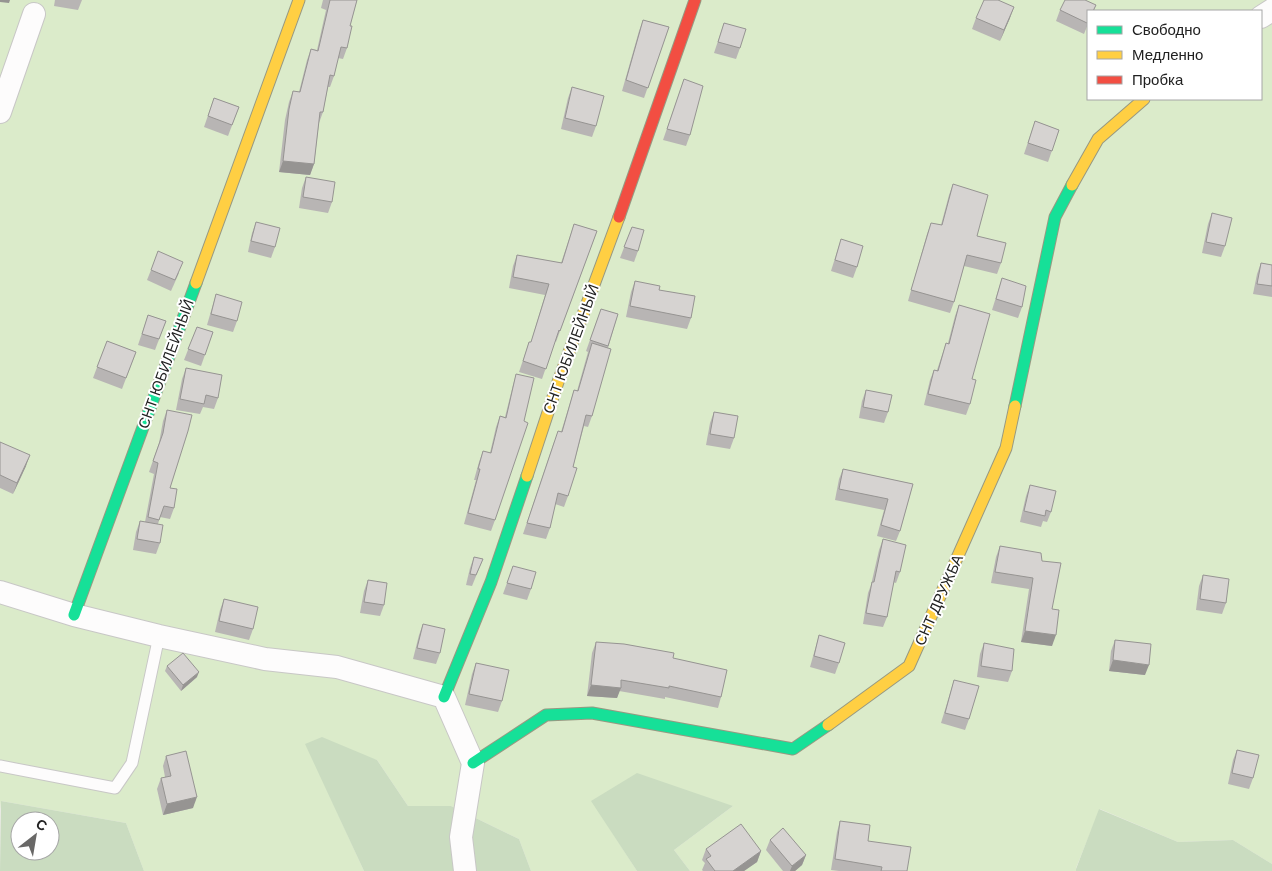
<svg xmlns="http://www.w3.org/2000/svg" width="1272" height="871" font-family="Helvetica,sans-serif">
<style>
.grass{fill:#dbebca;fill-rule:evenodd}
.forest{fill:#cadcc0;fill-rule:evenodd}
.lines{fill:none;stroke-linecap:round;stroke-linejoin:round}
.lane-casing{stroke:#c8c7c6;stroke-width:13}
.street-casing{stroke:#c8c7c6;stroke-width:24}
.fast-casing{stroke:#979982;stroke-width:13}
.slow-casing{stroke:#979982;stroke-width:13}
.jam-casing{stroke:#979982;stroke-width:13}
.lane{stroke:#fdfcfc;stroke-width:11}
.street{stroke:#fdfcfc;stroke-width:22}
.fast{stroke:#16e098;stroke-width:11}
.slow{stroke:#ffcf43;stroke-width:11}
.jam{stroke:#f24e42;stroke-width:11}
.wall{fill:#b8b5b4}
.shaded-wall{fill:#969492}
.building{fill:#d6d3d1;stroke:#969492}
.labels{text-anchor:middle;stroke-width:4;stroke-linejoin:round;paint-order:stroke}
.street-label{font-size:15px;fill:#212121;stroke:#fff}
</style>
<rect width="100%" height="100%" fill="#efedea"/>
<path class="grass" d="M0,0h1272v864l-39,-24 -55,2 -78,-33 -24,59v3h-386l-16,-21 59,-44 -141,-5 45,70h-106l-12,-32 -68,-33h-43l-31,-46 -71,-16 58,127h-220l-18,-48 -125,-22 -1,10zM1088,11h173v88h-173z"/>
<g class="forest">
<path d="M322,737l55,23 31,46h43l68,33 12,32h-167l-59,-127z"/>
<path d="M637,773l96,33 -59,44 16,21h-53l-46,-70z"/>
<path d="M1,801l125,22 18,48h-144zM20,821h30v30h-30z"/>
<path d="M1099,809l79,33 55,-2 39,24v7h-196v-2z"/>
</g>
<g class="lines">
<g class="lane-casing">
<path id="lane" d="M0,766l115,22 17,-25 27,-127"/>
</g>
<g class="street-casing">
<g id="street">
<path d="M1261,17l11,-7"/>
<path d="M0,112l34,-98"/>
<path d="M0,592l74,23 85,21 106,23 72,8 107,30 29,66 -12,74 4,34"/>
</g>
</g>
<g class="fast-casing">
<g id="fast">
<path d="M1015,406l40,-189 17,-32"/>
<path d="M74,615l122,-332"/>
<path d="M444,697l47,-115 36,-106"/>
<path d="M473,763l73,-48 46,-2 201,36 35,-24"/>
</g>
</g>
<g class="slow-casing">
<g id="slow">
<path d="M1072,185l26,-46 46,-40"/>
<path d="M196,283l103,-283"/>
<path d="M527,476l31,-94 61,-165"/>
<path d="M828,725l81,-59 97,-218 9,-42"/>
</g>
</g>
<g class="jam-casing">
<path id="jam" d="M619,217l76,-217"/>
</g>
<use href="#lane" class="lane"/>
<use href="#street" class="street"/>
<use href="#fast" class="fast"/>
<use href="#slow" class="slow"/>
<use href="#jam" class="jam"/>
</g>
<g class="wall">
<path d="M55,0h27l-4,10 -24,-4z"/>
<path d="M323,0h34l-7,26 -3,22 -4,11 -5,-1 -4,18 -4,11h-2l-5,25 -4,11 -5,41 -4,11 -31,-3 6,-52 4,-18 4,-11 6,1 8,-32 4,-11 6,1 9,-40 -5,-2z"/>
<path d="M1096,5l-2,6h-6v13l-4,10 -28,-13 4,-11z"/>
<path d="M976,18h34l-10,23 -28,-12z"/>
<path d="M643,20l26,7 -25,71 -22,-7 17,-60z"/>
<path d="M724,23l16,25 -4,11 -22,-6z"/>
<path d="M684,79l6,56 -4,11 -23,-6z"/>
<path d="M572,87l24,39 -4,11 -31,-8 7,-31z"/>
<path d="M214,98l25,9 -11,29 -24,-9z"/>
<path d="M1035,121l24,9 -11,32 -24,-8z"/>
<path d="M306,177l26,25 -4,11 -29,-5 3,-20z"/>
<path d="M953,184l24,52 24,27 -4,11 -33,-8 -10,36 -4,11 -42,-12 19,-67 4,-11 10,2 8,-30z"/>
<path d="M1212,213l13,33 -4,11 -19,-4 6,-29z"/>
<path d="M256,222l19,25 -4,11 -23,-6 4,-19z"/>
<path d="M574,224l23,7 -41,111 -1,-1 -13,38 -23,-7 10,-30h2l14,-47 -36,-7 4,-22 4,-11 44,8z"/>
<path d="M632,227l6,24 -4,11 -14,-4z"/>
<path d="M841,239l16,28 -4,11 -22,-7z"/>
<path d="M1261,263l11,2v32l-19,-3 4,-20z"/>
<path d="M151,270l28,3 -8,18 -24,-11z"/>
<path d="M1002,278l20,29 -4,11 -26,-8z"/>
<path d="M635,281l24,9 32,28 -4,11 -61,-12 5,-25z"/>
<path d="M216,294l21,27 -4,11 -26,-7z"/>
<path d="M959,305l13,74 -2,25 -4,11 -42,-10 6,-25 4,-10h3l9,-27h2l7,-27z"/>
<path d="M601,309l17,5 -10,34 -16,68 -4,11 -4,-1 -11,41 -5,29 -4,11 -9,-3 -5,24 -4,11 -23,-5 31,-92 7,-10 13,-42 3,1 11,-39 -2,-1z"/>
<path d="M148,315l18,6 -11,29 -17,-5z"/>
<path d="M197,327l16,5 -12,34 -17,-6z"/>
<path d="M107,341l29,11 -14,37 -29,-11z"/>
<path d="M186,368l32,30 -4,11 -11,-2 -3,7 -24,-4 6,-31z"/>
<path d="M516,374l-21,146 -4,11 -27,-7 12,-44h-2l5,-18 4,-11 7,2 6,-26 4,-11 5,1 8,-32z"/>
<path d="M866,390l22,22 -4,11 -25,-5 3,-17z"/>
<path d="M167,410l3,78 4,20 -4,11 -10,-2 -2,7 2,19 -4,11 -23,-4 3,-18 4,-11 5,1 9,-48 -5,-2 10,-29 4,-22z"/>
<path d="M714,412l20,26 -4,11 -24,-4 4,-22z"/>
<path d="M0,442l26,24 -13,28 -13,-6z"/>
<path d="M843,469l70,15 -13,47 -4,10 -19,-5 7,-26 -49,-10 4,-21z"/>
<path d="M1030,485l21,27 -4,10 -4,-1 -2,6 -21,-5 6,-26z"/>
<path d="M883,539l17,33 -4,11 -3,-1 -6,35 -4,10 -20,-3 5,-31 3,-8 8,-35z"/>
<path d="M1000,546l42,15 10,48v37l-31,-4 8,-53 -38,-6 5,-26z"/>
<path d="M474,557l9,2 -11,27 -6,-1 4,-17z"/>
<path d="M513,566l18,23 -4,11 -24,-6z"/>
<path d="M1203,575l23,28 -4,11 -26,-4 3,-24z"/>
<path d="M368,580l16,25 -4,11 -20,-3 4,-22z"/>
<path d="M224,599l29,30 -4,11 -34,-8 5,-22z"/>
<path d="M423,624l17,29 -4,11 -23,-5 6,-24z"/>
<path d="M819,635l20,28 -4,11 -25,-7z"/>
<path d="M1115,640l30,35 -36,-4 2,-20z"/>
<path d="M596,642l77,16 48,39 -3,11 -53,-11v2l-46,-8 -2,7 -30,-2 5,-43z"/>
<path d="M984,643l28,28 -4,11 -31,-5 3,-23z"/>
<path d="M476,663l26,38 -4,11 -33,-7 7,-31z"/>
<path d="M167,666l30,11 -16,14 -16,-20z"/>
<path d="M954,680l15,39 -4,11 -24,-7z"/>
<path d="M1237,750l16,28 -4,11 -21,-5 5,-24z"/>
<path d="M166,756l27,52 -30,7 -6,-26 4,-11 4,-1 -2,-11z"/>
<path d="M840,821l28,20 39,30h-68l-8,-1 6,-38z"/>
<path d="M770,840l36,15 -4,10 -7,6h-12l-17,-21z"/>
<path d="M706,849l55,2 -4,11 -13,9h-41l-1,-1 3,-7 -3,-3z"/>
</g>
<g class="shaded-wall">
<path d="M0,0h10l-1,3 -9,-1z"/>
<path d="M1014,7l-4,11 -10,23 4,-11z"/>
<path d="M283,161l31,3 -4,11 -31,-3z"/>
<path d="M30,455l-4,11 -13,28 4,-11z"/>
<path d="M1025,631l31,4 -4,11 -31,-4z"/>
<path d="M1113,660l36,5 -4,10 -36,-4z"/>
<path d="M199,672l-2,5 -16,14 2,-6z"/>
<path d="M591,685l30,3 -4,10 -30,-2z"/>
<path d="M197,797l-4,11 -30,7 4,-11z"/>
<path d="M761,851l-4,11 -13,9h-11z"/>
<path d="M806,855l-4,10 -7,6h-5l2,-5z"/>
</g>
<g class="building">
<path d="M330,0h27l-7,26h2l-5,22 -6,-1 -7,29 -4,-1 -7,37h-3l-6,52 -31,-3 6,-52 4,-18 7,1 11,-43 7,2z"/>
<path d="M984,0h14l16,7 -10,23 -28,-12z"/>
<path d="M1065,0h20l11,5 -3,6h-5v10l-1,2 -27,-13z"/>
<path d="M643,20l26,7 -21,61 -22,-8z"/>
<path d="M724,23l22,6 -6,19 -22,-6z"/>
<path d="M684,79l19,7 -13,49 -23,-6z"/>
<path d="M572,87l32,9 -8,30 -31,-8z"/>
<path d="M214,98l25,9 -7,18 -24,-9z"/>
<path d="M1035,121l24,9 -7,21 -24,-8z"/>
<path d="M306,177l29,5 -3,20 -29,-5z"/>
<path d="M953,184l35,11 -11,41 29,7 -5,20 -34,-8 -13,47 -43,-12 20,-67 11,2z"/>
<path d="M1212,213l20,5 -7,28 -19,-4z"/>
<path d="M256,222l24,6 -5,19 -24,-6z"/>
<path d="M574,224l23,7 -37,100 -1,-1 -13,39 -23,-8 6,-19h2l18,-58 -36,-7 4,-22 45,8z"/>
<path d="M632,227l12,3 -6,21 -14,-4z"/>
<path d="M841,239l22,7 -6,21 -22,-7z"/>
<path d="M158,251l25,11 -8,18 -24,-10z"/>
<path d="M1261,263l11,2v21l-15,-2z"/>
<path d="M1002,278l24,8 -4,21 -26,-8z"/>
<path d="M635,281l25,5 -1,4 36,6 -4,22 -61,-12z"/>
<path d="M216,294l26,8 -5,19 -26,-7z"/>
<path d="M959,305l31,9 -18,65 4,1 -6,24 -42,-10 6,-24 4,1 8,-28 3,1z"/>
<path d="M601,309l17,5 -10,32 -18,-6z"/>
<path d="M148,315l18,6 -7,18 -17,-5z"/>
<path d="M197,327l16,5 -8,23 -17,-6z"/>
<path d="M107,341l29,11 -10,26 -29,-11z"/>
<path d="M592,343l19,6 -19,67 -6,-1 -13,52 4,1 -9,28 -10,-3 -8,35 -23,-5 31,-92 4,1 12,-42 4,1z"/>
<path d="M186,368l36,7 -4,23 -12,-3 -2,9 -24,-5z"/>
<path d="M516,374l18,4 -10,43 4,2 -33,97 -27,-7 12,-44h-2l5,-18 8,2 9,-37 6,2z"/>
<path d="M866,390l26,5 -4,17 -25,-5z"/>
<path d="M167,410l25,5 -4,16 -18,57 7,1 -3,19 -10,-2 -5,14 -11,-3 10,-54 -5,-2 10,-28z"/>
<path d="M714,412l24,4 -4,22 -24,-4z"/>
<path d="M0,442l30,13 -13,28 -17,-8z"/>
<path d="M843,469l70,15 -13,47 -19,-6 7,-26 -49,-10z"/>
<path d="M1030,485l26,6 -5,21 -5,-2 -1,6 -21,-5z"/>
<path d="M140,521l23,4 -3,18 -23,-4z"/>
<path d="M883,539l23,6 -6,27 -4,-1 -9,46 -21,-4 6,-31h2z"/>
<path d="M1000,546l41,7 1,8 19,2 -9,46 7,1 -3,25 -31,-4 8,-53 -38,-6z"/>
<path d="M474,557l9,2 -7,16 -6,-1z"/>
<path d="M513,566l23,6 -5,17 -24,-6z"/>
<path d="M1203,575l26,4 -3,24 -26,-4z"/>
<path d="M368,580l19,3 -3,22 -20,-3z"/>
<path d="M224,599l34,8 -5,22 -34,-8z"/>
<path d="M423,624l22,5 -5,24 -23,-5z"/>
<path d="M819,635l26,8 -6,20 -25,-7z"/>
<path d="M1115,640l36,4 -2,21 -36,-5z"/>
<path d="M596,642l28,2 50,9 -1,5 54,12 -6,27 -52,-11v2l-48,-8v8l-30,-3z"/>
<path d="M984,643l30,6 -2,22 -31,-5z"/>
<path d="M183,653l16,19 -16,13 -16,-19z"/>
<path d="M476,663l33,7 -7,31 -33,-7z"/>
<path d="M954,680l25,6 -10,33 -24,-6z"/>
<path d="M1237,750l22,5 -6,23 -21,-5z"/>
<path d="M186,751l11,46 -30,7 -6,-26 10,-2 -5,-20z"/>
<path d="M840,821l30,4 -2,16 43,6 -4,24h-26l1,-4 -47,-8z"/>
<path d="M741,824l20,27 -28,20h-18l-9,-12 5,-3 -5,-7z"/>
<path d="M783,828l23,27 -14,11 -22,-26z"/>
</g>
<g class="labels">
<g class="street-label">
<text transform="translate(571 349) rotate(-70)" y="5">СНТ ЮБИЛЕЙНЫЙ</text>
<text transform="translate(166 364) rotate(-70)" y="5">СНТ ЮБИЛЕЙНЫЙ</text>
<text transform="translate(939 600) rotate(-66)" y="5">СНТ ДРУЖБА</text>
</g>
</g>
<rect x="1087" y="10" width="175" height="90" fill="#ffffff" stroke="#a6a6a6"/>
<rect x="1097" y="26" width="25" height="8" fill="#16e098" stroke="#a6a6a6"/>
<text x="1132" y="35" font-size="15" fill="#212121">Свободно</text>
<rect x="1097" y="51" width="25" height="8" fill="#ffcf43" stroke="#a6a6a6"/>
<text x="1132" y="60" font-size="15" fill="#212121">Медленно</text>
<rect x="1097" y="76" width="25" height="8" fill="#f24e42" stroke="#a6a6a6"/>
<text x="1132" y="85" font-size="15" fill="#212121">Пробка</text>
<g transform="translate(35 836) rotate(31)"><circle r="24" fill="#ffffff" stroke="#a6a6a6"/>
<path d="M0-4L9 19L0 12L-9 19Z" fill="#696867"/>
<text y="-8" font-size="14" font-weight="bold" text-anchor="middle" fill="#212121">С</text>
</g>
</svg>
